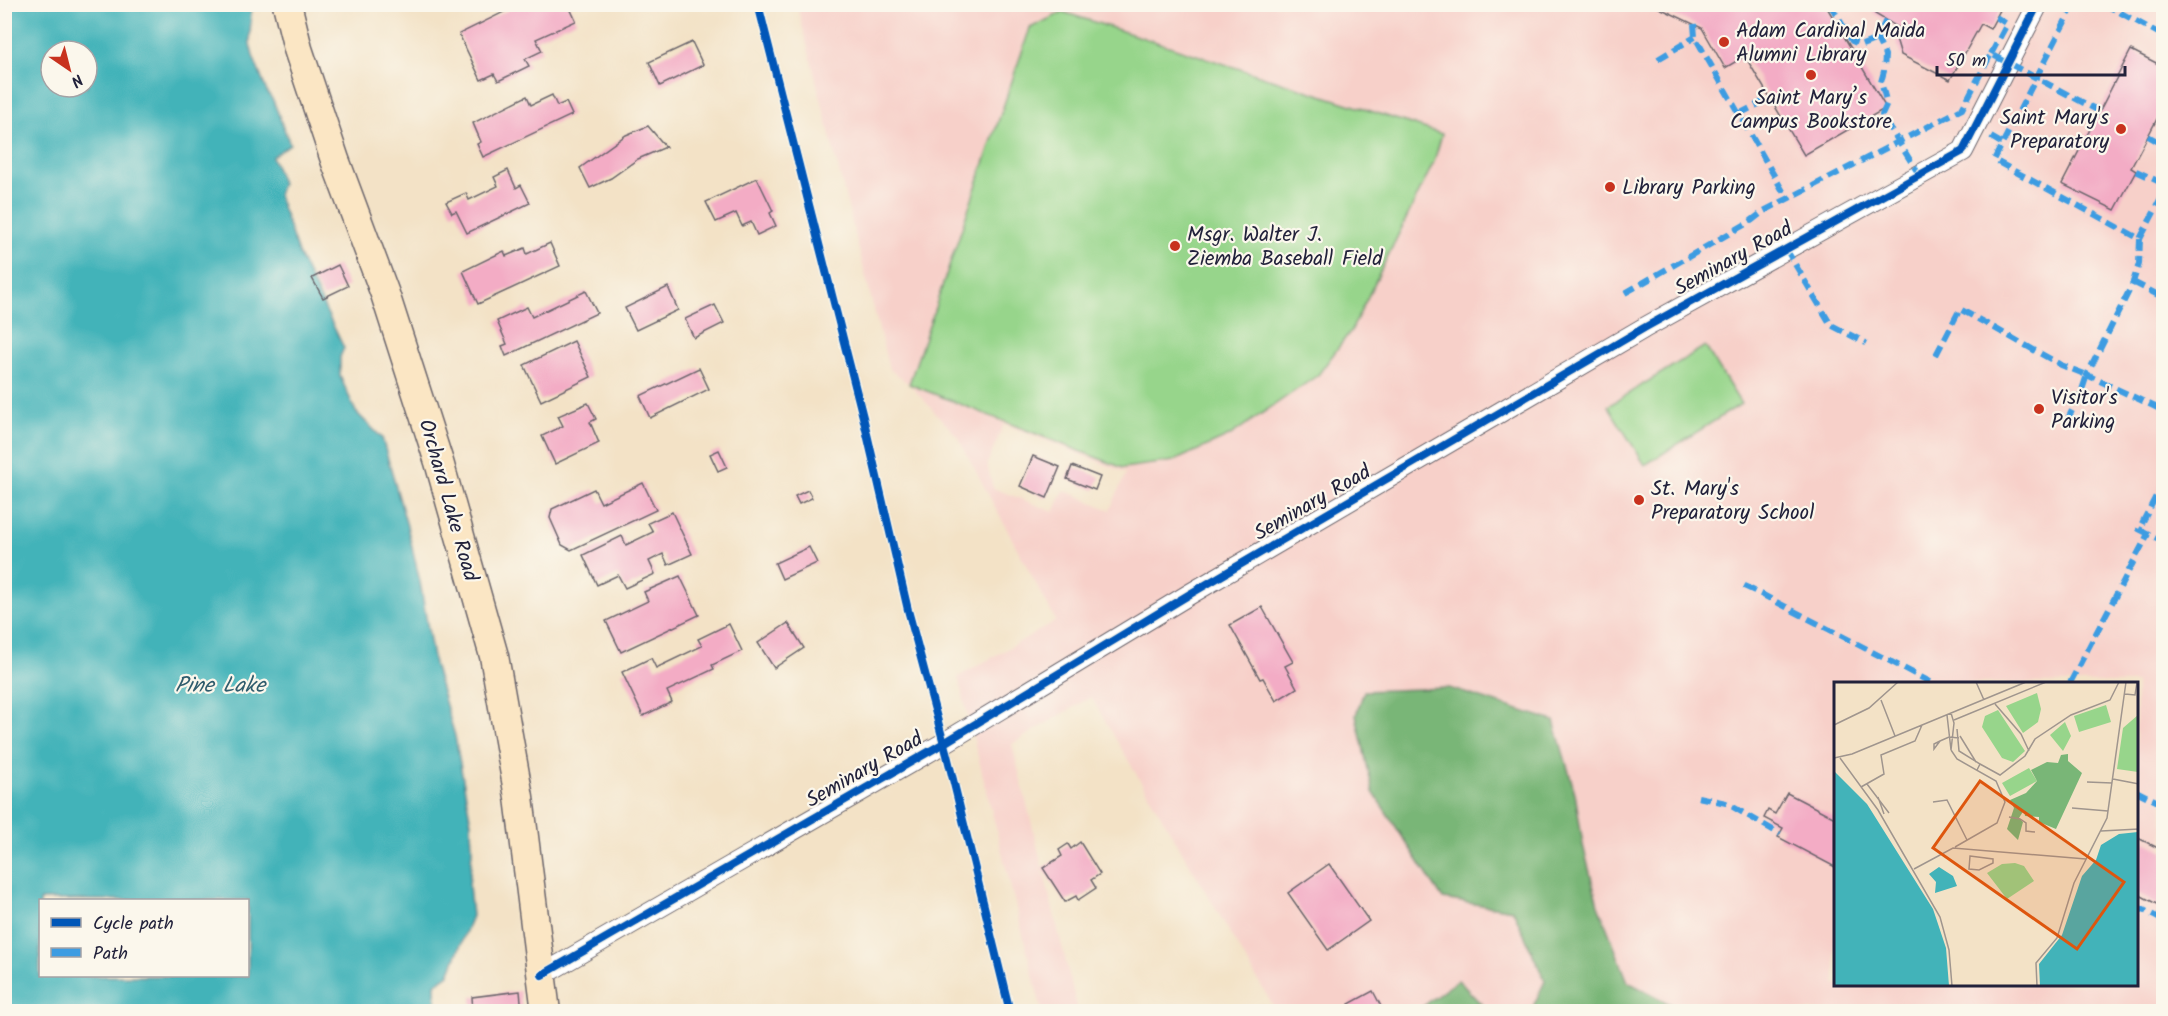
<svg xmlns="http://www.w3.org/2000/svg" width="2168" height="1016" font-family="Kalam,sans-serif">
<style>
.built{fill:#f7d0c9;fill-rule:evenodd}
.green{fill:#97d58b;stroke:#5c7c63;stroke-width:1.5}
.forest{fill:#79b677;stroke:#4e6c59;stroke-width:1.5}
.water{fill:#42b3b9;stroke:#326a7a;stroke-width:1.5;fill-rule:evenodd}
.building{fill:#f3acc5}
.lines{fill:none;stroke-linecap:round;stroke-linejoin:round}
.street-casing{stroke:#6b656c;stroke-width:22}
.secondary-casing{stroke:#6b656c;stroke-width:31}
.street{stroke:#fff;stroke-width:20}
.secondary{stroke:#fbe6c4;stroke-width:28}
.quiet{stroke:#3c9ce2;stroke-width:6;stroke-dasharray:12 6;stroke-linecap:butt}
.cycleway-casing{stroke:#fbf7ec;stroke-width:11}
.cycleway{stroke:#0057b8;stroke-width:8}
.poi-dot{fill:#c8321e;stroke:#fbf7ec;stroke-width:2}
.labels{text-anchor:middle;stroke-width:4.5;stroke-linejoin:round;paint-order:stroke}
.poi-label{font-size:21px;fill:#22223b;stroke:#fbf7ec;text-anchor:start}
.street-label{font-size:21px;fill:#22223b;stroke:#fbf7ec}
.water-label{font-size:22px;font-style:italic;fill:#2f5c6d;stroke:#fbf7ec}
.inset-road{fill:none;stroke:#9f958e;stroke-width:1.5}
.view{fill:#de560e;fill-opacity:0.15;stroke:#de560e;stroke-width:3}
.inset-edge{fill:none;stroke:#22223b;stroke-width:3}
</style>
<rect width="100%" height="100%" fill="#fbf7ec"/>
<filter id="ink" filterUnits="userSpaceOnUse"><feTurbulence type="fractalNoise" baseFrequency=".0167" numOctaves="2"/><feDisplacementMap in="SourceGraphic" scale="12" xChannelSelector="R" yChannelSelector="G"/><feConvolveMatrix kernelMatrix="1 2 1 2 8 2 1 2 1" color-interpolation-filters="sRGB"/></filter>
<filter id="wash" filterUnits="userSpaceOnUse"><feTurbulence type="fractalNoise" baseFrequency=".008" numOctaves="4" result="noise"/><feDisplacementMap in="SourceGraphic" scale="24" xChannelSelector="R" yChannelSelector="G"/><feGaussianBlur stdDeviation="1.35" result="paint"/><feColorMatrix in="noise" values="0 0 0 0 0 0 0 0 0 0 0 0 0 0 0 0 0 1.4 0 .05"/><feComposite in="paint" operator="in"/></filter>
<g filter="url(#wash)">
<rect width="100%" height="100%" fill="#f3e2c6"/>
<path class="built" d="M797,5h1366v1006h-887l-185,-314 -79,47 66,267h-36l-84,-334 98,-56 -99,-185 -48,-52 -20,-15zM1004,424l122,49 -16,37 -46,-20 -10,22 -61,-24 -6,-24zM1835,683h301v301h-301z"/>
<g class="green">
<path d="M1063,12l379,122 -8,28 -82,167 -34,46 -89,61 -55,25 -51,7 -214,-84 121,-356z"/>
<path d="M1705,346l36,58 -96,61 -37,-59z"/>
</g>
<g class="forest">
<path d="M1449,688l105,33 21,72 8,52 15,60 30,77 55,29h-152l14,-30 -32,-71 -70,-11 -70,-107 -17,-77 8,-24z"/>
<path d="M1458,980l30,31h-71z"/>
</g>
<path class="water" d="M5,4l246,1 -1,39 3,12 14,36 6,8 17,44 -18,13 10,26 -4,12 20,58 46,95 -4,9v19l16,36 26,26 25,88 13,56 14,82 21,72 16,87 1,28 -3,35 3,30 -23,58 -14,10 1,27h-431zM51,51h36v36h-36zM40,900h208v76h-208z"/>
<g id="blocks">
<g class="building">
<path d="M520,4h48l8,17 -40,18 6,12 -17,8 4,7 -31,15 -4,-7 -13,6 -22,-46z"/>
<path d="M1651,4h174l61,104 -82,47 -59,-99 -20,12 -23,-40z"/>
<path d="M1867,4h121l12,6 -10,19 -9,-5 -31,56 -49,-25 -6,-20 4,-7 -24,-14z"/>
<path d="M692,42l11,23 -43,21 -11,-24z"/>
<path d="M2131,50l33,17v50l-2,4 -5,-2 -9,17 -17,32 5,3 -21,39 -53,-26z"/>
<path d="M552,95l5,11 9,-4 6,13 -89,42 -6,-13 4,-2 -8,-19 54,-27 4,9z"/>
<path d="M648,126l18,21 -28,12 -27,19 -21,10 -10,-20 46,-33z"/>
<path d="M508,170l8,18 5,-3 9,18 -63,30 -11,-22 -4,2 -6,-11 20,-9 3,7 29,-14 -4,-9z"/>
<path d="M757,178l16,33 -3,2 6,13 -19,9 -6,-13 -9,4 -6,-13 -20,9 -10,-20z"/>
<path d="M550,243l10,23 -82,38 -15,-33 41,-20 2,5 19,-8 2,6z"/>
<path d="M338,265l10,21 -25,12 -11,-20z"/>
<path d="M668,287l10,23 -42,20 -11,-22z"/>
<path d="M586,291l11,22 -91,43 -4,-10 5,-2 -10,-23 30,-14 5,10z"/>
<path d="M715,305l9,18 -30,15 -9,-19z"/>
<path d="M574,341l17,36 -50,24 -17,-36z"/>
<path d="M699,368l10,21 -59,29 -10,-22z"/>
<path d="M588,403l8,16 -6,3 9,21 -44,21 -13,-28 21,-10 -5,-10z"/>
<path d="M719,450l8,17 -9,4 -8,-17z"/>
<path d="M1033,456l27,11 -13,31 -27,-12z"/>
<path d="M1072,466l28,11 -5,13 -28,-11z"/>
<path d="M643,483l13,27 -85,40 -9,-5 -12,-27 2,-9 42,-20 7,14z"/>
<path d="M808,490l4,8 -13,6 -4,-8z"/>
<path d="M672,512l20,42 -24,11 -5,-11 -14,7 6,13 -30,14 -7,-13 -21,10 -14,-30 39,-19 4,9 27,-13 -5,-9z"/>
<path d="M809,547l8,16 -35,16 -7,-16z"/>
<path d="M680,576l19,39 -78,37 -15,-31 42,-20 -4,-9z"/>
<path d="M1262,607l31,55 -8,4 12,22 -21,13 -13,-23 -3,1 -30,-54z"/>
<path d="M788,623l16,25 -30,20 -16,-25z"/>
<path d="M729,624l13,27 -30,14 2,4 -47,22 5,11 -29,14 -21,-44 29,-14 5,10 46,-22 -4,-7z"/>
<path d="M1787,793l48,25v49l-57,-30 5,-9 -19,-10 4,-8 7,4z"/>
<path d="M2136,837l28,14v57l-28,-15z"/>
<path d="M1080,842l20,32 -9,6 5,8 -18,12 -2,-4 -11,6 -22,-34 19,-12 -3,-6 9,-6 3,5z"/>
<path d="M1329,864l40,57 -41,29 -40,-57z"/>
<path d="M520,991l2,21h-49l-1,-15z"/>
<path d="M1373,991l11,21h-31l-4,-8z"/>
</g>
</g>
</g>
<g filter="url(#ink)">
<use href="#blocks" fill-opacity="0" stroke="#6b656c" stroke-width="1.5"/>
<g class="lines">
<g class="street-casing">
<path id="street" d="M542,975l402,-232 246,-149 454,-266 319,-177 75,-147"/>
</g>
<g class="secondary-casing">
<path id="secondary" d="M287,4l11,45 37,111 50,134 54,168 55,194 25,141 27,215"/>
</g>
<use href="#street" class="street"/>
<use href="#secondary" class="secondary"/>
<g class="quiet">
<path d="M1830,4l22,37 10,4 15,-6"/>
<path d="M2074,4l-80,156 146,79 24,-46"/>
<path d="M2104,4l60,32"/>
<path d="M1886,20l-9,19 8,16 -1,16 -3,11 6,22 -5,11 38,61"/>
<path d="M1694,24l1,13 93,163"/>
<path d="M1991,54l16,-30 -11,-7"/>
<path d="M1658,59l37,-22"/>
<path d="M1739,114l31,-16"/>
<path d="M2148,136l16,9"/>
<path d="M1991,137l12,7"/>
<path d="M2136,171l28,13"/>
<path d="M2140,239l-1,25 -7,21 -45,90 77,36"/>
<path d="M1786,249l45,76 35,18"/>
<path d="M2133,282l31,16"/>
<path d="M1625,293l126,-72 13,-10 198,-102 29,-55 108,57"/>
<path d="M1936,355l24,-46 101,56 26,10 -5,15 -16,33"/>
<path d="M2164,481l-25,48 20,10 5,-8"/>
<path d="M1744,586l19,9 169,88"/>
<path d="M2070,683l78,-149"/>
<path d="M2136,791l28,14"/>
<path d="M1698,797l28,6 54,31"/>
<path d="M2136,906l28,15"/>
</g>
<g class="cycleway-casing">
<g id="cycleway">
<path d="M758,4l106,417 44,189 39,145 63,257"/>
<path d="M542,975l402,-232 246,-149 454,-266 319,-177 75,-147"/>
</g>
</g>
<use href="#cycleway" class="cycleway"/>
</g>
</g>
<g class="poi-dot">
<circle cx="1724" cy="42" r="6"/>
<circle cx="1811" cy="75" r="6"/>
<circle cx="2121" cy="129" r="6"/>
<circle cx="1610" cy="187" r="6"/>
<circle cx="1175" cy="246" r="6"/>
<circle cx="2039" cy="409" r="6"/>
<circle cx="1639" cy="500" r="6"/>
</g>
<g class="labels">
<g class="poi-label">
<text x="1736" y="37">Adam Cardinal Maida<tspan x="1736" dy="24">Alumni Library</tspan></text>
<text x="1811" y="104" text-anchor="middle">Saint Mary’s<tspan x="1811" dy="24">Campus Bookstore</tspan></text>
<text x="2109" y="124" text-anchor="end">Saint Mary's<tspan x="2109" dy="24">Preparatory</tspan></text>
<text x="1622" y="194">Library Parking</text>
<text x="1187" y="241">Msgr. Walter J.<tspan x="1187" dy="24">Ziemba Baseball Field</tspan></text>
<text x="2051" y="404">Visitor's<tspan x="2051" dy="24">Parking</tspan></text>
<text x="1651" y="495">St. Mary's<tspan x="1651" dy="24">Preparatory School</tspan></text>
</g>
<g class="street-label">
<text transform="translate(1733 258) rotate(-29)" y="7">Seminary Road</text>
<text transform="translate(449 500) rotate(74)" y="7">Orchard Lake Road</text>
<text transform="translate(1312 502) rotate(-30)" y="7">Seminary Road</text>
<text transform="translate(864 769) rotate(-30)" y="7">Seminary Road</text>
</g>
<g class="water-label">
<text x="220" y="692">Pine Lake</text>
</g>
</g>
<g transform="translate(1834 682)">
<rect width="304" height="304" fill="#f3e2c6"/>
<path d="M203,11l4,16 -3,13 -15,11 -17,-27zM272,23l5,17 -32,10 -5,-16zM164,28l27,41 -12,11 -11,-4 -20,-31 3,-11zM304,33v57l-21,-3 6,-41zM231,40l6,14 -8,15 -13,-16zM195,86l8,13 -27,15 -8,-13zM181,181l9,3 10,15 -27,18 -20,-26 15,-9z" fill="#97d58b"/>
<path d="M234,72v7l14,12 -26,56 -17,-7v-5l-14,-1 -1,-6 -5,8 4,4 -5,18 -11,-11 7,-21 -4,-8 16,-7 11,-12 -6,-11 16,-8 11,1 3,-8z" fill="#79b677"/>
<path d="M0,89l33,33 66,105 13,39 3,38h-115zM304,150v154h-98l-1,-22 23,-29 20,-59 14,-16 5,-15 18,-11zM105,185l14,9 4,10 -22,7 1,-11 -7,-8z" fill="#42b3b9"/>
<path class="inset-road" d="M142,0l8,18M291,12l10,1 2,-13M47,18l14,36M161,22l26,30 8,17M113,33l4,35 3,-27 -3,-10M120,38l92,-38M0,43l35,-17 29,-26M123,47l2,22 21,13 -3,6M126,54l16,26M106,59l-6,8v-5l6,-3 9,-4 10,1M117,68l6,9 39,22 9,21 -8,21 -42,24M0,76l18,-4 174,-72M6,76l38,52 62,107 9,33 3,36M146,82l20,11 25,-19 10,-17 36,-24 39,-15 9,-18M279,97l26,5M253,100l25,1M33,102l22,29M27,105l23,-13 -3,-19 34,-14 7,-16M44,115l6,17M99,120l14,-2 20,40M238,126l36,3M175,135l11,2 6,4v8l9,1M267,149l38,-2M136,174l23,3v4l-14,7 -10,-1zM80,187l39,-21 133,11M203,304l-1,-23 21,-25 17,-55 33,-65 19,-136"/>
<path class="view" d="M146,99l144,101 -47,67 -144,-101z"/>
<rect width="304" height="304" class="inset-edge"/>
</g>
<rect width="2168" height="1016" fill="none" stroke="#fbf7ec" stroke-width="24"/>
<rect x="39" y="899" width="210" height="78" fill="#fbf7ec" stroke="#a4a2a5" stroke-width="1.5"/>
<rect x="51" y="918" width="30" height="9" fill="#0057b8" stroke="#a4a2a5" stroke-width="1.5"/>
<text x="93" y="929" font-size="18" fill="#22223b">Cycle path</text>
<rect x="51" y="948" width="30" height="9" fill="#3c9ce2" stroke="#a4a2a5" stroke-width="1.5"/>
<text x="93" y="959" font-size="18" fill="#22223b">Path</text>
<g transform="translate(69 69) rotate(145)"><circle r="28" fill="#fbf7ec" stroke="#a4a2a5" stroke-width="1.5"/>
<path d="M0-4.5L10 22L0 15L-10 22Z" fill="#c8321e"/>
<text y="-9" font-size="16" font-weight="bold" text-anchor="middle" fill="#22223b">N</text>
</g>
<path d="M1937 66v9h188v-9" fill="none" stroke="#22223b" stroke-width="3"/>
<text x="1946" y="66" font-size="18" fill="#22223b" stroke="#fbf7ec" stroke-width="4.5" paint-order="stroke">50 m</text>
</svg>
